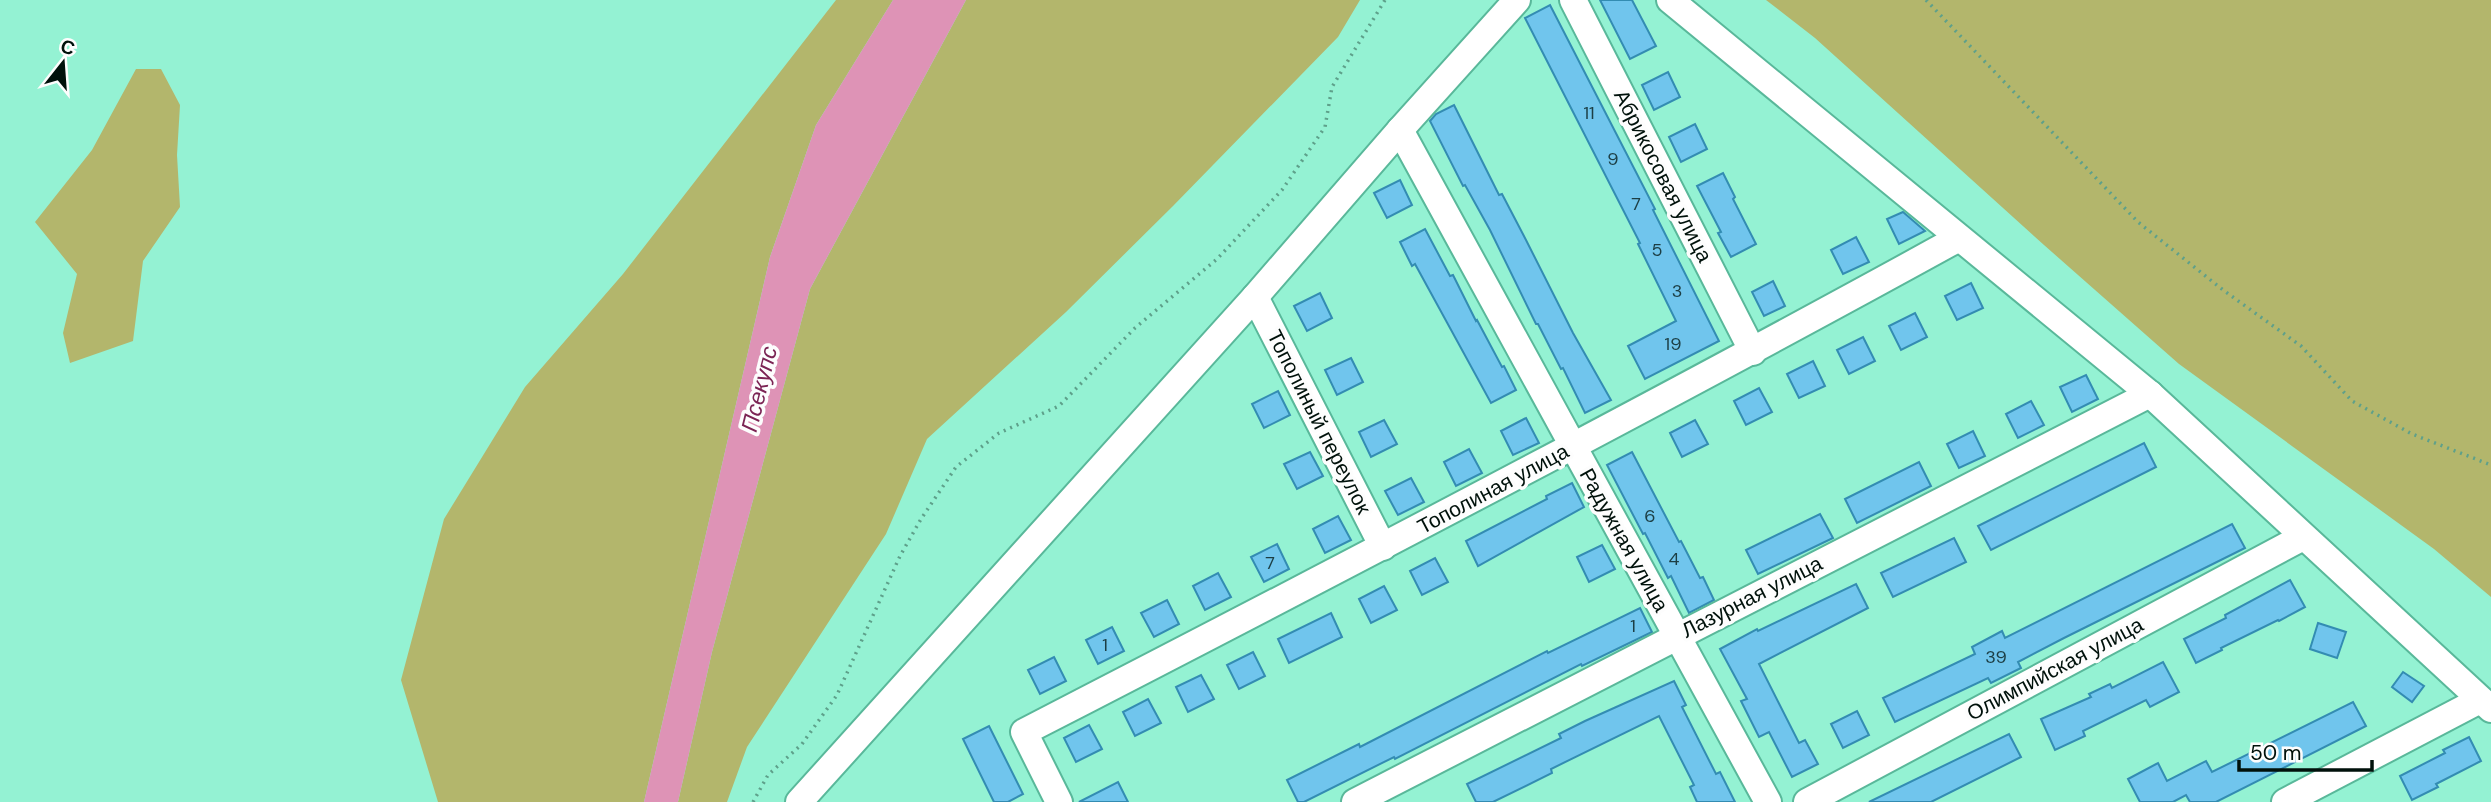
<svg xmlns="http://www.w3.org/2000/svg" width="2491" height="802" font-family="'DM Sans',sans-serif">
<style>
.green{fill:#b3b66c}
.water{fill:#de93b6}
.building{fill:#70c5ed;stroke:#338cb2;stroke-width:2}
.lines{fill:none;stroke-linecap:round;stroke-linejoin:round}
.minor-casing{stroke:#59b89a;stroke-width:30}
.path{stroke:#5ea08a;stroke-width:3.5;stroke-dasharray:2 5;stroke-linecap:butt}
.minor{stroke:#fff;stroke-width:26}
.labels{text-anchor:middle;stroke-width:7;stroke-linejoin:round;paint-order:stroke}
.number-label{font-size:18px;fill:#1c3e44}
.street-label{font-size:21px;fill:#00110b;stroke:#fdfdfd}
.water-label{font-size:23px;font-style:italic;fill:#7b2454;stroke:#fdfdfd}
</style>
<rect width="100%" height="100%" fill="#94f2d3"/>
<g class="green">
<path d="M836,0h57l-77,125 -46,132 -126,545h-206l-37,-122 43,-161 81,-132 98,-113z"/>
<path d="M966,0h394l-22,37 -165,169 -107,106 -139,127 -41,95 -139,213 -20,55h-49l34,-150 98,-363z"/>
<path d="M1766,0h725v597l-57,-48 -255,-185 -135,-119 -229,-207z"/>
<path d="M136,69h25l19,36 -3,50 3,52 -37,54 -10,80 -63,22 -7,-30 14,-59 -42,-52 57,-72z"/>
</g>
<path class="water" d="M893,0h73l-156,289 -98,363 -34,150h-34l126,-545 46,-132z"/>
<g class="building">
<path d="M1600,0h32l24,46 -26,13z"/>
<path d="M1550,5l105,204 -2,1 66,131 -74,38 -17,-33 48,-25 -38,-77 2,-1 -115,-225z"/>
<path d="M1668,72l12,25 -26,13 -12,-25z"/>
<path d="M1454,105l45,90 3,-1 24,46 47,93 38,67 -26,13 -22,-45 -2,1 -23,-45h-2l-46,-94 -25,-45 -2,1 -33,-65 6,-7z"/>
<path d="M1695,124l12,25 -26,13 -12,-25z"/>
<path d="M1723,173l12,24 -2,2 23,45 -25,13 -13,-24 3,-1 -24,-46z"/>
<path d="M1400,180l12,25 -25,13 -13,-25z"/>
<path d="M1903,212l22,19 -26,13 -12,-25z"/>
<path d="M1425,229l25,47 3,-1 23,46 1,-1 25,47 2,-1 12,24 -25,13 -76,-139 -3,2 -12,-24z"/>
<path d="M1856,237l13,25 -26,12 -12,-24z"/>
<path d="M1773,281l12,25 -21,10 -12,-24z"/>
<path d="M1971,283l12,25 -26,12 -12,-24z"/>
<path d="M1320,293l12,25 -25,13 -13,-25z"/>
<path d="M1915,313l12,24 -26,13 -12,-24z"/>
<path d="M1863,337l12,24 -26,13 -12,-24z"/>
<path d="M1351,358l12,24 -26,13 -12,-25z"/>
<path d="M1813,361l12,25 -26,12 -12,-24z"/>
<path d="M2086,375l12,24 -26,13 -12,-25z"/>
<path d="M1759,388l13,24 -26,13 -12,-24z"/>
<path d="M1278,391l12,24 -26,13 -12,-24z"/>
<path d="M2031,401l13,24 -26,13 -12,-24z"/>
<path d="M1526,418l13,25 -26,12 -12,-24z"/>
<path d="M1384,420l13,24 -26,13 -12,-25z"/>
<path d="M1695,420l13,24 -26,13 -12,-24z"/>
<path d="M1973,431l12,25 -26,12 -12,-24z"/>
<path d="M2144,443l12,24 -165,83 -13,-24z"/>
<path d="M1469,449l13,24 -26,13 -12,-24z"/>
<path d="M1310,452l13,24 -26,13 -13,-25z"/>
<path d="M1632,452l47,90 2,-1 19,37 3,-1 11,23 -25,13 -18,-37 -3,2 -23,-45 -2,1 -36,-69z"/>
<path d="M1919,462l12,24 -74,37 -12,-24z"/>
<path d="M1411,478l13,24 -26,13 -13,-24z"/>
<path d="M1572,483l12,24 -106,59 -12,-25 81,-42 -1,-3z"/>
<path d="M1820,514l13,24 -75,36 -12,-24z"/>
<path d="M1338,516l13,24 -26,13 -12,-24z"/>
<path d="M2232,524l13,24 -181,90 -46,24 3,6 -30,15 -3,-5 -93,44 -12,-24 92,-44 -3,-7 30,-16 3,7z"/>
<path d="M1954,538l12,24 -73,35 -12,-24z"/>
<path d="M1277,544l12,25 -25,13 -13,-25z"/>
<path d="M1602,545l13,24 -26,13 -12,-25z"/>
<path d="M1435,558l13,24 -26,13 -12,-24z"/>
<path d="M1218,573l13,24 -26,13 -12,-24z"/>
<path d="M2290,580l15,27 -26,14 -1,-1 -57,28 1,2 -26,13 -12,-24 42,-21 -1,-3z"/>
<path d="M1856,584l12,24 -109,56 40,79 6,-3 13,24 -26,13 -23,-45 -10,5 -18,-36 6,-2 -27,-50 37,-20 1,2z"/>
<path d="M1384,586l13,24 -26,13 -12,-24z"/>
<path d="M1167,600l12,24 -25,13 -13,-24z"/>
<path d="M1640,608l12,24 -70,34 -1,-2 -186,95 -1,-2 -90,45h-6l-11,-22 72,-36 1,3 187,-96 1,2z"/>
<path d="M1331,613l11,24 -53,26 -11,-24z"/>
<path d="M2318,623l28,9 -9,26 -27,-9z"/>
<path d="M1112,627l12,24 -26,13 -12,-24z"/>
<path d="M1253,652l12,24 -26,13 -12,-24z"/>
<path d="M1054,657l12,24 -26,13 -12,-24z"/>
<path d="M2163,662l16,30 -29,15 -4,-7 -63,31 2,5 -30,14 -14,-31 50,-22 -2,-3 21,-10 2,4z"/>
<path d="M2403,672l21,14 -12,16 -20,-15z"/>
<path d="M1201,675l13,24 -26,13 -12,-25z"/>
<path d="M1674,681l12,24 -4,2 34,67 4,-2 15,30h-38l-7,-15 4,-2 -35,-69 -108,53 1,4 -59,29h-17l-9,-18 94,-46 -2,-4 26,-13z"/>
<path d="M1148,699l13,24 -26,13 -12,-24z"/>
<path d="M2353,702l13,24 -150,76h-26l-4,-7 -13,7h-33l-12,-23 30,-16 9,18 39,-20 6,11z"/>
<path d="M1857,711l12,24 -26,13 -12,-24z"/>
<path d="M1089,725l13,24 -26,13 -12,-24z"/>
<path d="M989,726l34,68 -15,8h-14l-31,-63z"/>
<path d="M2009,734l12,23 -90,45h-62z"/>
<path d="M2469,737l12,24 -45,23 2,3 -26,13 -12,-24 45,-23 -2,-3z"/>
<path d="M1118,782l10,20h-49z"/>
</g>
<g class="lines">
<g class="minor-casing">
<g id="minor">
<path d="M1573,0l180,352"/>
<path d="M1670,0l480,394 341,315"/>
<path d="M1400,130l368,672"/>
<path d="M1255,297l128,250"/>
<path d="M799,802l456,-505 145,-167 117,-130"/>
<path d="M1059,802l-35,-70c313,-161 626,-324 935,-494"/>
<path d="M1355,802l795,-408"/>
<path d="M1807,802l496,-265"/>
<path d="M2285,802l195,-102"/>
</g>
</g>
<g class="path">
<path d="M1926,0l212,222 85,68 78,56 51,55 60,33 79,31"/>
<path d="M753,802l15,-27 34,-31 35,-49 63,-139 21,-37 35,-52 43,-34 60,-27 76,-78 82,-69 65,-69 43,-63 7,-40 53,-87"/>
</g>
<use href="#minor" class="minor"/>
</g>
<g class="labels">
<g class="number-label">
<text x="1589" y="119">11</text>
<text x="1613" y="165">9</text>
<text x="1636" y="210">7</text>
<text x="1657" y="256">5</text>
<text x="1677" y="297">3</text>
<text x="1673" y="350">19</text>
<text x="1650" y="522">6</text>
<text x="1674" y="565">4</text>
<text x="1270" y="569">7</text>
<text x="1633" y="632">1</text>
<text x="1105" y="651">1</text>
<text x="1996" y="663">39</text>
</g>
<g class="street-label">
<text transform="translate(1663 176) rotate(63)" y="7">Абрикосовая улица</text>
<text transform="translate(1319 422) rotate(63)" y="7">Тополиный переулок</text>
<text transform="translate(1493 489) rotate(-28)" y="7">Тополиная улица</text>
<text transform="translate(1624 540) rotate(61)" y="7">Радужная улица</text>
<text transform="translate(1752 597) rotate(-27)" y="7">Лазурная улица</text>
<text transform="translate(2055 669) rotate(-28)" y="7">Олимпийская улица</text>
</g>
<g class="water-label">
<text transform="translate(759 389) rotate(-76)" y="8">Псекупс</text>
</g>
</g>
<g transform="translate(63 63) rotate(17)" stroke="#fdfdfd" stroke-width="5" paint-order="stroke">
<path d="M0-5L12 26L0 18L-12 26Z" fill="#00110b"/>
<text y="-10" font-size="19" font-weight="bold" text-anchor="middle" fill="#00110b">С</text>
</g>
<path d="M2239 760v10h133v-10" fill="none" stroke="#00110b" stroke-width="3.5"/>
<text x="2250" y="760" font-size="21" fill="#00110b" stroke="#fdfdfd" stroke-width="5" paint-order="stroke">50 m</text>
</svg>
